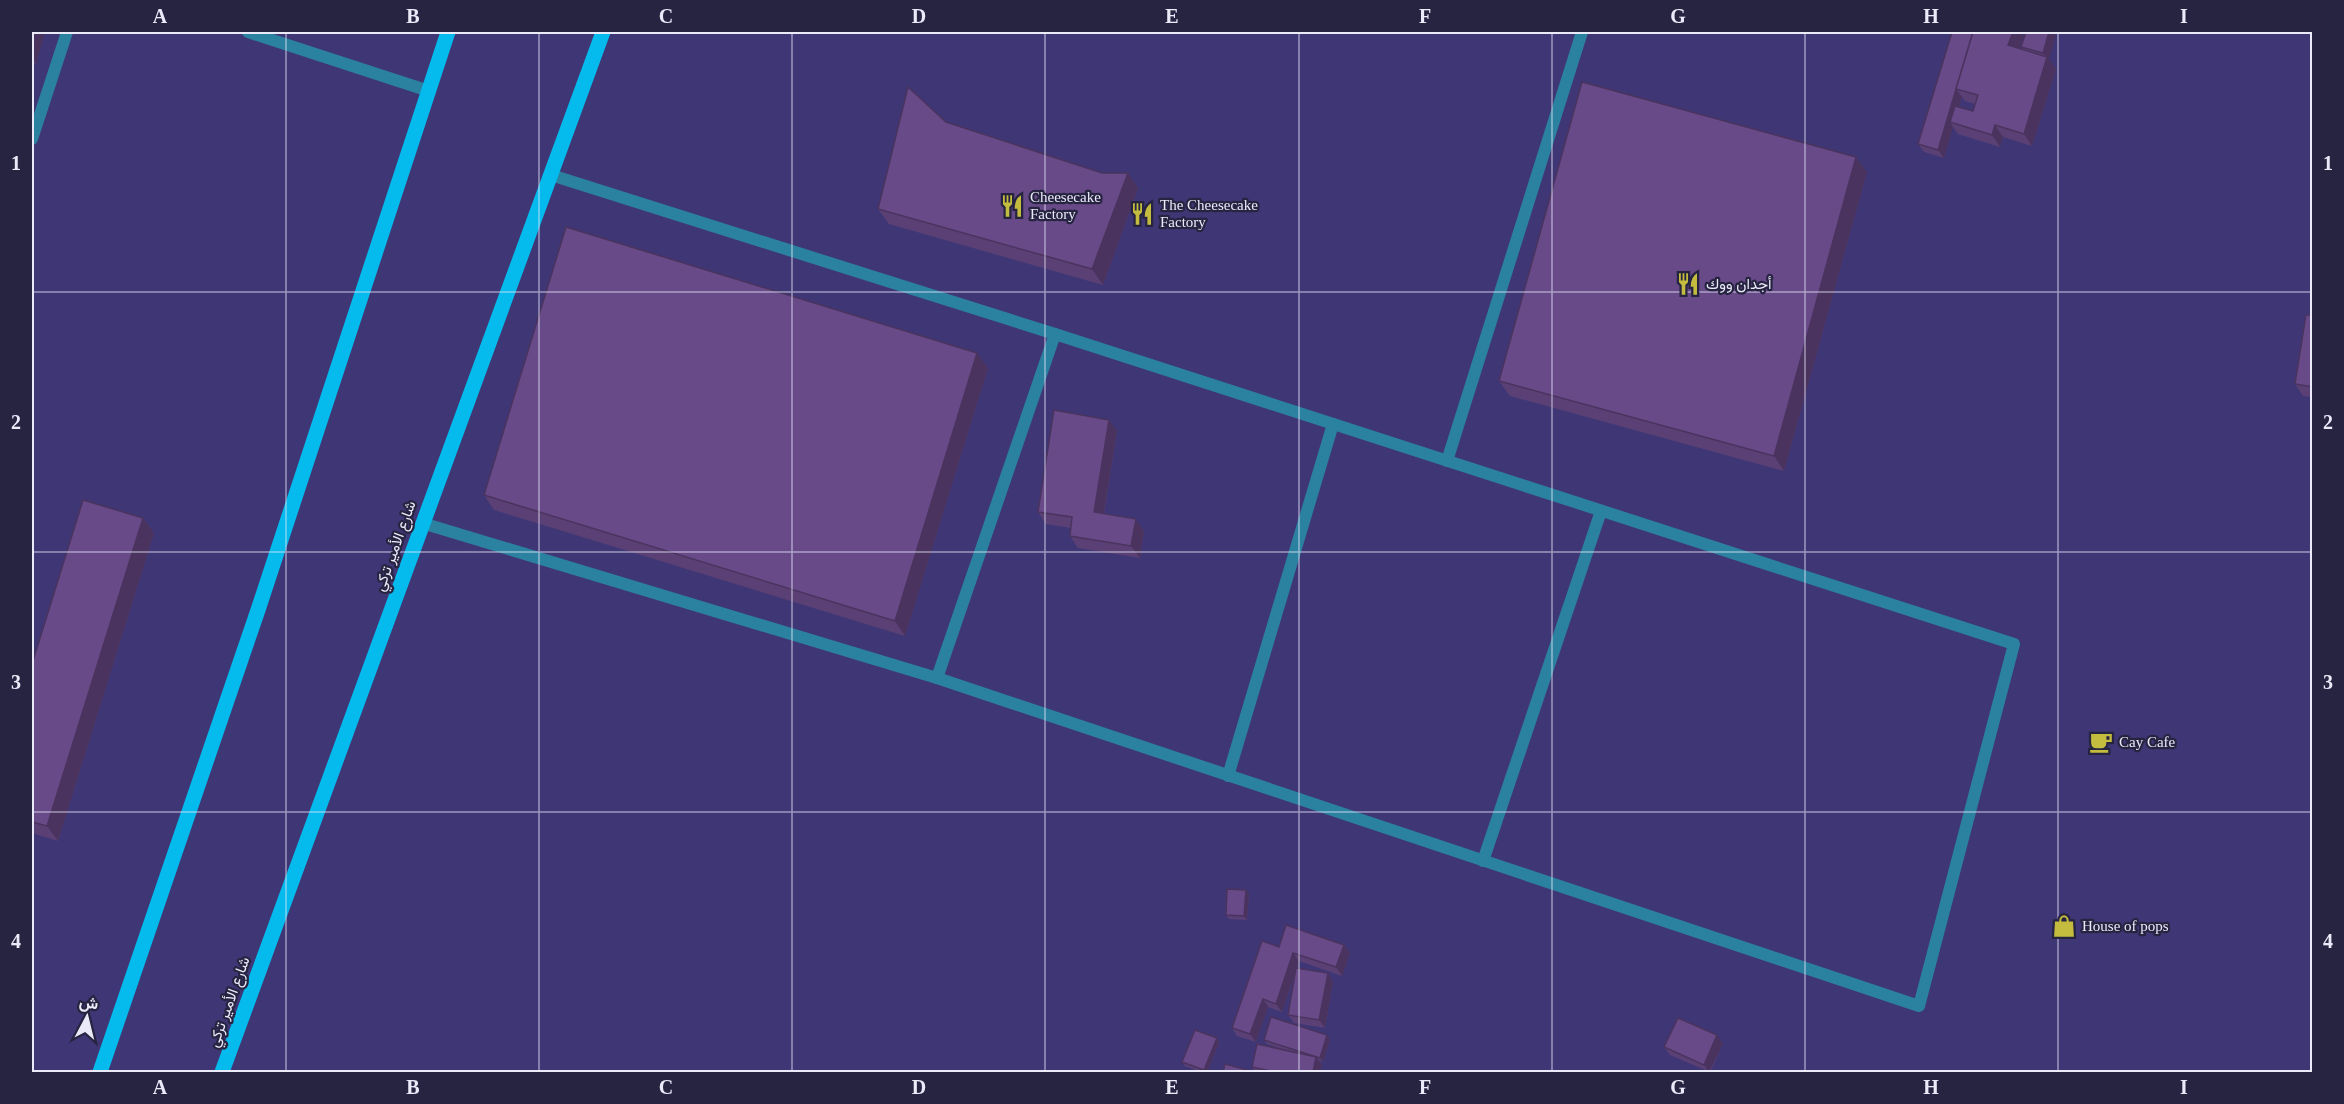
<svg xmlns="http://www.w3.org/2000/svg" width="2344" height="1104" font-family="'Times New Roman',Vazirmatn,serif">
<style>
.lines{fill:none;stroke-linecap:round;stroke-linejoin:round}
.pedestrian{stroke:#2b82a0;stroke-width:12}
.minor{stroke:#2b82a0;stroke-width:12}
.primary{stroke:#05baec;stroke-width:15}
.wall{fill:#5a4075;fill-rule:evenodd}
.shaded-wall{fill:#4a345f}
.building{fill:#694a88;stroke:#4a345f;stroke-width:1.5}
.grid{fill:none;stroke:#eaeaf9;stroke-width:1.5;stroke-opacity:0.55}
.labels{text-anchor:middle;stroke-width:4.5;stroke-linejoin:round;paint-order:stroke}
.poi-label{font-size:15px;fill:#eaeaf9;stroke:#262441;text-anchor:start}
.street-label{font-size:15px;fill:#eaeaf9;stroke:#262441}
.neatline{fill:none;stroke:#eaeaf9;stroke-width:2}
.grid-label{font-size:20px;text-anchor:middle;font-weight:bold;fill:#eaeaf9}
</style>
<rect width="100%" height="100%" fill="#3f3775"/>
<g class="lines">
<path class="pedestrian" d="M1447,461l135,-429"/>
<g class="minor">
<path d="M248,32l181,59"/>
<path d="M32,139l35,-107"/>
<path d="M422,523l515,155 982,328 95,-362 -959,-310 -504,-159"/>
<path d="M937,678l118,-344"/>
<path d="M1228,776l105,-352"/>
<path d="M1483,861l118,-350"/>
</g>
<g class="primary">
<path d="M100,1072l158,-462 190,-578"/>
<path d="M222,1072l381,-1040"/>
</g>
</g>
<g class="wall">
<path d="M32,32h13l-9,32 -4,-1z"/>
<path d="M1952,32h72l-5,17 4,1 -2,-3 5,-15 23,27 7,10 -24,77 -29,-9 -3,10 -42,-13 -5,-7 -9,31 -20,-6 -6,-8zM1962,97l3,4 10,3 -2,7 -14,-4z"/>
<path d="M946,122l192,66 -35,97 -214,-61 -11,-15z"/>
<path d="M1867,172l-83,299 -274,-75 -11,-15z"/>
<path d="M2313,315v82l-10,-1 -8,-12z"/>
<path d="M988,368l-83,268 -411,-126 -10,-15z"/>
<path d="M1117,431l-13,83 40,17 -4,27 -62,-10 -8,-12 1,-8 -25,-4 -8,-12z"/>
<path d="M143,518l11,15 -96,308 -26,-8v-169z"/>
<path d="M1249,894l-2,26 -18,-1 -3,-4z"/>
<path d="M1344,945l6,8 -8,23 -43,-15 -2,7 31,5 5,9 -8,46 -31,-5 -6,-8 8,-44 -14,41 -14,-5 -12,35 -19,-6 -5,-8 47,-81z"/>
<path d="M1327,1035l3,5 -7,22 -4,-2 3,5 -2,7h-65l-3,-5 34,-17 -19,-6 -3,-4z"/>
<path d="M1217,1038l2,5 -12,29h-6l-16,-6 -3,-4z"/>
<path d="M1723,1044l-13,28 -40,-17 -6,-8z"/>
</g>
<g class="shaded-wall">
<path d="M34,32h11l-9,32 -4,-6v-19z"/>
<path d="M2013,32h11l-7,25 -9,-12z"/>
<path d="M2049,32h8l-8,27 7,10 -24,77 -8,-12 23,-75 -4,-6z"/>
<path d="M1956,89l6,8 -8,26 -4,-1 3,5 -9,31 -6,-8z"/>
<path d="M1995,125l8,12 -3,10 -8,-12z"/>
<path d="M1856,157l11,15 -83,299 -10,-15z"/>
<path d="M1128,173l10,15 -35,97 -11,-16z"/>
<path d="M977,353l11,15 -83,268 -10,-15z"/>
<path d="M1109,420l8,11 -15,93 -8,-12z"/>
<path d="M143,518l11,15 -96,308 -11,-15z"/>
<path d="M1136,519l8,12 -4,27 -9,-12z"/>
<path d="M1246,890l3,4 -2,26 -3,-4z"/>
<path d="M1344,945l6,8 -8,23 -6,-9z"/>
<path d="M1293,953l6,8 -17,51 -6,-8z"/>
<path d="M1328,973l5,9 -8,46 -6,-8z"/>
<path d="M1263,999l5,8 -12,35 -6,-8z"/>
<path d="M1327,1035l3,5 -7,22 -3,-4z"/>
<path d="M1717,1035l6,9 -14,28 -5,-7z"/>
<path d="M1217,1038l2,5 -12,29h-2l-1,-2z"/>
<path d="M1316,1057l6,8 -2,7h-7z"/>
</g>
<g class="building">
<path d="M1952,32h21l-35,118 -20,-6z"/>
<path d="M1973,32h40l-5,13 39,12 -23,77 -29,-9 -3,10 -42,-13 5,-16 18,5 5,-16 -22,-6z"/>
<path d="M2026,32h23l-6,21 -22,-6z"/>
<path d="M1582,82l274,75 -82,299 -275,-75z"/>
<path d="M908,87l38,35 156,51h26l-36,96 -214,-60z"/>
<path d="M566,227l411,126 -82,268 -411,-126z"/>
<path d="M2306,315h7v72l-18,-3z"/>
<path d="M1054,410l55,10 -15,92 42,7 -5,27 -61,-10 2,-19 -34,-5z"/>
<path d="M83,500l60,18 -96,308 -15,-4v-158z"/>
<path d="M1227,889l19,1 -2,26 -18,-1z"/>
<path d="M1286,925l58,20 -8,22 -43,-14 -17,51 -13,-5 -13,35 -18,-6 30,-87 17,6z"/>
<path d="M1296,968l32,5 -9,47 -31,-5z"/>
<path d="M1271,1017l56,18 -7,23 -56,-18z"/>
<path d="M1678,1018l39,17 -13,30 -40,-18z"/>
<path d="M1195,1030l22,8 -13,32 -22,-8z"/>
<path d="M1257,1044l59,13 -3,15h-38l-23,-5z"/>
<path d="M1225,1064l29,8h-31z"/>
</g>
<path class="grid" d="M286,32v1040M539,32v1040M792,32v1040M1045,32v1040M1299,32v1040M1552,32v1040M1805,32v1040M2058,32v1040M32,292h2280M32,552h2280M32,812h2280"/>
<defs>
<g id="restaurant-bare" transform="scale(1.8)"><path d="M-5-6h1v4h1v-4h1v4h1v-4h1v5L-1.5 .5V6h-2V.5L-5-1ZM5-6V6H3V1.5H1.5Q1.5-4 5-6Z" fill="#c4bc3e" stroke="#262441" stroke-width="2.5" paint-order="stroke"/></g>
<g id="cafe-bare" transform="scale(1.8)"><path d="M-5.5-4.5H6V0H3Q3 3.5 0 3.5H-2.5Q-5.5 3.5-5.5 0ZM3-3.2v2h1.7v-2ZM-6 4.5H4V6H-6Z" fill="#c4bc3e" stroke="#262441" stroke-width="2.5" paint-order="stroke"/></g>
<g id="shop-bare" transform="scale(1.8)"><path d="M-5-2.5h2.3a2.7 3.5 0 0 1 5.4 0H5L5.5 6h-11ZM-1.5-2.5h3a1.5 2.3 0 0 0-3 0Z" fill="#c4bc3e" stroke="#262441" stroke-width="2.5" paint-order="stroke"/></g>
</defs>
<g fill-rule="evenodd">
<use href="#restaurant-bare" x="1012" y="206"/>
<use href="#restaurant-bare" x="1142" y="214"/>
<use href="#restaurant-bare" x="1688" y="284"/>
<use href="#cafe-bare" x="2101" y="742"/>
<use href="#shop-bare" x="2064" y="926"/>
</g>
<g class="labels">
<g class="poi-label">
<text x="1030" y="202">Cheesecake<tspan x="1030" dy="17">Factory</tspan></text>
<text x="1160" y="210">The Cheesecake<tspan x="1160" dy="17">Factory</tspan></text>
<text x="1706" y="289">أجدان ووك</text>
<text x="2119" y="747">Cay Cafe</text>
<text x="2082" y="931">House of pops</text>
</g>
<g class="street-label">
<text transform="translate(395 546) rotate(-70)" y="5">شارع الأمير تركي</text>
<text transform="translate(229 1002) rotate(-70)" y="5">شارع الأمير تركي</text>
</g>
</g>
<rect width="2344" height="1104" fill="none" stroke="#262441" stroke-width="66"/>
<g transform="translate(87 1017) rotate(7)" stroke="#262441" stroke-width="4.5" paint-order="stroke">
<path d="M0-4.5L10 22L0 15L-10 22Z" fill="#eaeaf9"/>
<text y="-9" font-size="16" font-weight="bold" text-anchor="middle" fill="#eaeaf9">ش</text>
</g>
<rect x="33" y="33" width="2278" height="1038" class="neatline"/>
<g class="grid-label">
<text x="160" y="23">A</text>
<text x="413" y="23">B</text>
<text x="666" y="23">C</text>
<text x="919" y="23">D</text>
<text x="1172" y="23">E</text>
<text x="1425" y="23">F</text>
<text x="1678" y="23">G</text>
<text x="1931" y="23">H</text>
<text x="2184" y="23">I</text>
<text x="16" y="170">1</text>
<text x="2328" y="170">1</text>
<text x="16" y="429">2</text>
<text x="2328" y="429">2</text>
<text x="16" y="689">3</text>
<text x="2328" y="689">3</text>
<text x="16" y="948">4</text>
<text x="2328" y="948">4</text>
<text x="160" y="1094">A</text>
<text x="413" y="1094">B</text>
<text x="666" y="1094">C</text>
<text x="919" y="1094">D</text>
<text x="1172" y="1094">E</text>
<text x="1425" y="1094">F</text>
<text x="1678" y="1094">G</text>
<text x="1931" y="1094">H</text>
<text x="2184" y="1094">I</text>
</g>
</svg>
